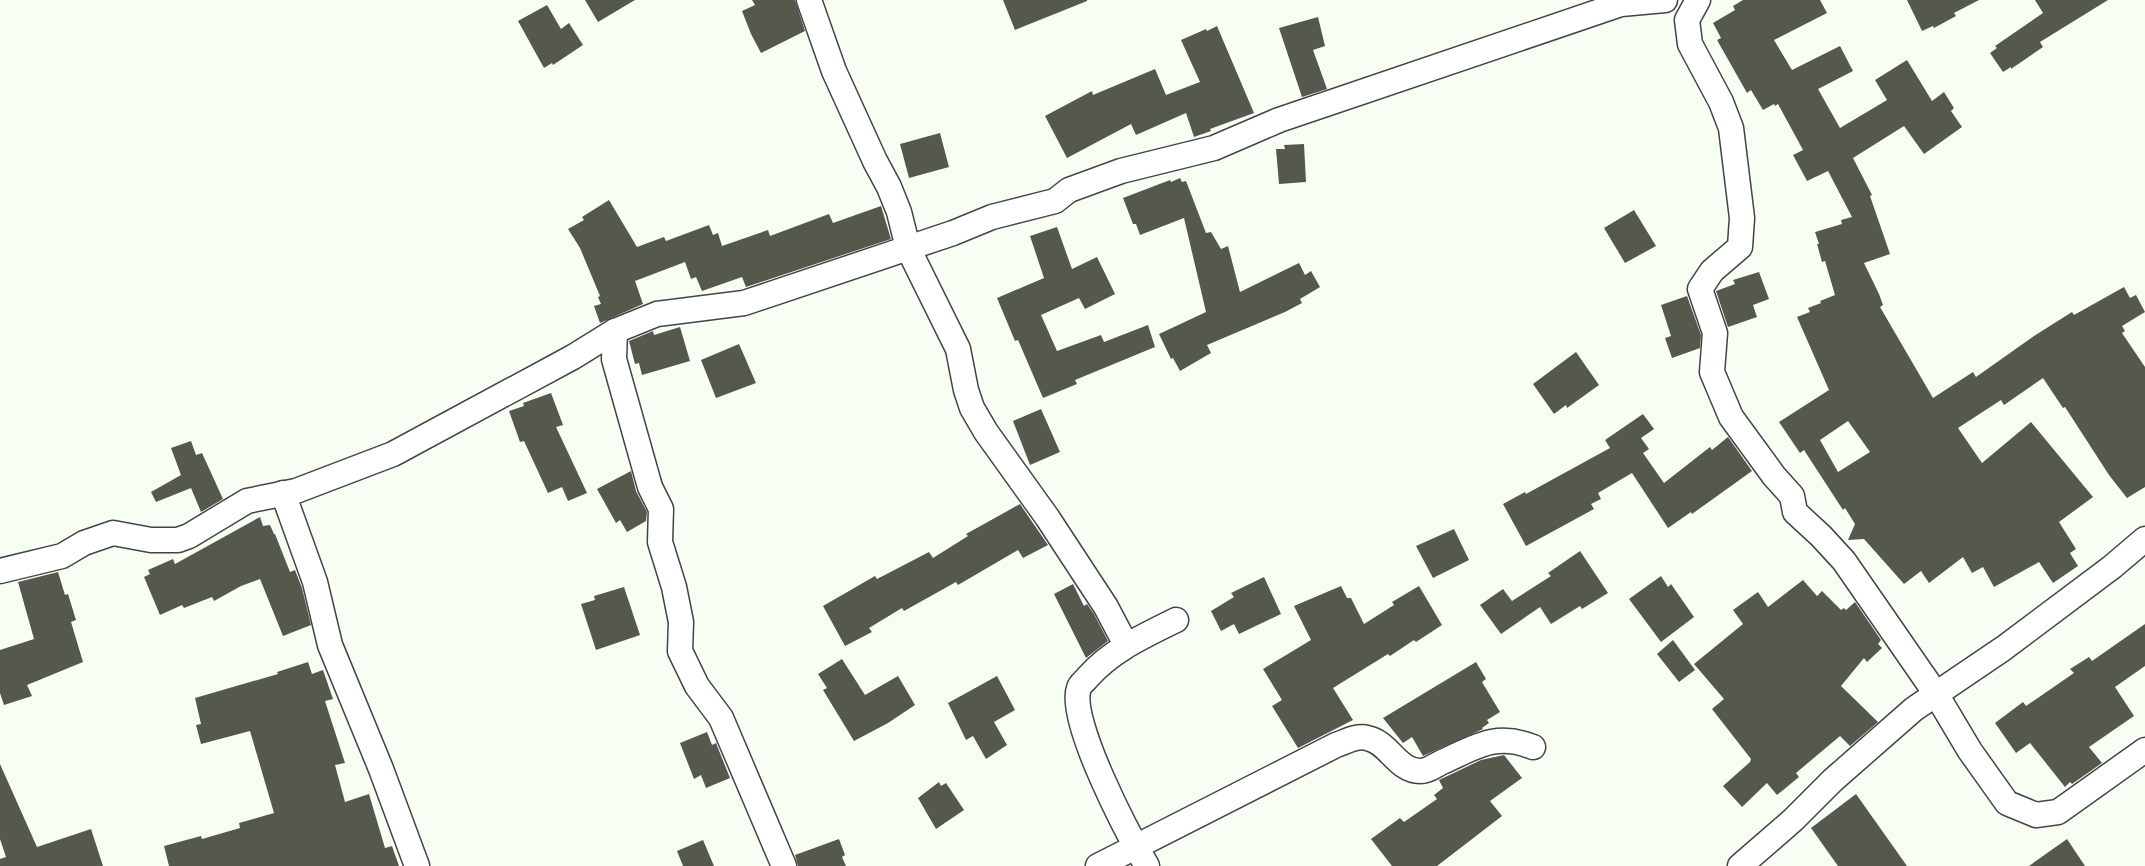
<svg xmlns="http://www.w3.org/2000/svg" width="2145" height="866" font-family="'Libre Baskerville',serif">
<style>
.building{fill:#55594d;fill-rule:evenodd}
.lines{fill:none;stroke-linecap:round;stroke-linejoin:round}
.street-casing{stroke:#444;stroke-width:27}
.street{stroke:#fff;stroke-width:24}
</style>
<rect width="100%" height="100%" fill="#f7fff4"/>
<g class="building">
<path d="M585,0h50l-37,22z"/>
<path d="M752,0h43l10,31 -44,22 -10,-19 -9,-23 13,-6z"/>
<path d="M1003,0h84v1l-72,29z"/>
<path d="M1743,0h77l7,13 -53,27 18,30 48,-24 13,25 -35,18 22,39 47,-28 -12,-20 32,-20 25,41 12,-9 10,16 -3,3 11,16 -38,27 -20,-28 -51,32 19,37 -2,1 20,58 -26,9 15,31 4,11 -3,2 53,91 40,-26 3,5 58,-41 38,-24 2,3 50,-28 6,11 6,-3 9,17 -23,14 3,5 -3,2 23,34v120l-18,11 -18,-23 -44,-68 -2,1 -20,-30 -39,27 -3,-5 -43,28 24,35 49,-41 62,75 -34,25 17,27 -6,4 8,13 -25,17 -14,-21 -45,25 -11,-20 -11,6 -9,-16 -34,26 -8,-12 -17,13 -40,-45 -16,1 7,-16 -10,-16 -2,2 -39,-60 -4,3 -21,-31 50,-32 -32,-73 13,-5 -2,-4 13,-5 -1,-2 15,-6 -10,-34 -3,1 -5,-18h2l-4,-12 27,-8 -1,-4 11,-3 -24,-46 -21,10 -14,-26 10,-5 -25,-46 -3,2 -1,-2 -11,6 -12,-20 -4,3 -30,-53 4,-2 -8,-15 22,-13 -2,-4zM1848,421l22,31 -32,20 -18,-32z"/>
<path d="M1907,0h72l-25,13 2,3 -22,12 -1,-2 -11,5z"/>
<path d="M2035,0h73l-68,42 3,5 -32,22v-2l-8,5 -13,-19 7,-5 -2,-2 48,-33z"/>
<path d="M547,5l14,24 8,-6 14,22 -30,20 -1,-2 -8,5 -26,-47z"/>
<path d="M1318,17l7,29 -12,4 14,39 -25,8 -23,-69z"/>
<path d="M1217,26l37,87 -44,16 1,2 -17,6 -8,-24 -50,22 -5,-11 -64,34 -22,-42 47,-25 1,4 62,-26 11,26 34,-13 -19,-42 25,-11 1,2z"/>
<path d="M940,133l9,34 -40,11 -9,-34z"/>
<path d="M1304,144l2,38 -27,2 -3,-35h9l-1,-4z"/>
<path d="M1180,178l2,4 4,-1 20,52 5,-1 10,17 7,-3 12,46 59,-29 6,12 6,-4 9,16 -20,12 2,4 -17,9 -78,33 4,8 -31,18 -7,-13 -2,1 -12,-25 47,-22 -22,-94 -44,17 -4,-11h-3l-10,-26 47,-18 1,2z"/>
<path d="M609,200l28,47 27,-10 2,4 43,-16 4,10 5,-2 4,13 46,-16 2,6 59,-22 4,9 48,-17 10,33 -145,48 -4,-10 -40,14 -6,-14 -5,2 -6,-17 -50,19 8,23 -43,19 -6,-17 7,-2 -3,-7 2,-1 -20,-48 -12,-19 16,-9 -2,-3z"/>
<path d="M1634,210l22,36 -31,17 -21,-35z"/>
<path d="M1057,227l15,42 25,-12 18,37 -30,15 -6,-11 -38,17 16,36 44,-16 3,7 44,-17 7,22 -80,33 2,4 -34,14 -25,-58 -3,1 -18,-43 47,-20 -14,-42z"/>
<path d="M1759,272l10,27 -16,6 4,12 -29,10 -12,-36 19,-7 -2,-4z"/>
<path d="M1687,296l14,39 -1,13 -28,10 -7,-20 6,-2 -10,-31z"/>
<path d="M680,327l10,34 -48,14 -3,-12 -4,1 -6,-23 24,-10 1,4z"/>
<path d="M739,344l17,39 -40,15 -15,-38z"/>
<path d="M1576,352l23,33 -32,23 -1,-3 -12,9 -21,-30z"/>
<path d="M551,393l12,32 -7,2 31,66 -19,8 -6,-14 -14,6 -24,-52 -4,1 -11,-31 15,-5 -1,-3z"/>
<path d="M1041,409l19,43 -30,13 -17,-44z"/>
<path d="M1643,414l11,15 -13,9 8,11 -6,4 21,30 46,-36 2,3 16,-13 24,34 -60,43 -1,-2 -23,16 -36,-55 -34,20 3,6 -10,5 3,5 -68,37 -23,-42 22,-12 1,2 84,-46 -5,-8z"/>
<path d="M191,441l5,14 6,-2 21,46 -22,13 -10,-24 -35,14 -5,-10 30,-17 -10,-27z"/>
<path d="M631,471l5,20 11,21 -1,9 -19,11 -7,-12 -4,3 -19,-34z"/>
<path d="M1020,504l28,41 -25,13 -5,-8 -60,35 -2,-3 -52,29 -2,-3 -33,20 3,4 -27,14 -22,-40 52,-30 2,3 52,-27 4,6 35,-22 -2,-2z"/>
<path d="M260,517l3,9 7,-1 4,9h1l15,38 5,-2 7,18 9,37 -28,11 -23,-57 -19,7 -27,15 -2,-4 -28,11 -2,-3 -22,10 -16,-38 6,-3 -2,-4 25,-11 2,5z"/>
<path d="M1454,529l15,31 -36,18 -17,-32z"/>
<path d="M1580,551l28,42 -26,16 -2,-3 -29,18 -11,-17 -39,27 -21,-29 23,-16 9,12 39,-25 -3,-3z"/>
<path d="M58,572l7,23 3,-1 8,26 -5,2 12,40 -56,23 5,11 -28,9 -4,-12v-43l34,-11 -16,-57z"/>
<path d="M1661,576l7,11 3,-3 23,33 -33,25 -32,-43z"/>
<path d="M1264,577l17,37 -42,20 -5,-10 -13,7 -10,-20 23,-14 -3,-4z"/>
<path d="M1803,580l14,16 5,-5 19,19 3,-2 2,2 9,-8 26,38 -3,4 4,4 -15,14 -3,-4 -23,28 37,36 -28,24 -10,-10 -44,37 3,4 -22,18 -10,-12 -25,24 -19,-21 27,-24 1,-3 -39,-50 12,-10 -30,-35 49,-40 -10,-14 25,-18 10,15z"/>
<path d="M1073,584l11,22 3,-2 7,10 14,27 -22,17 -32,-64z"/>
<path d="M1341,586l6,12h4l13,26 30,-19 -2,-3 27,-16 23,39 -26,17 -2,-2 -24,16 -2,-2 -55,34 20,32 -55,28 -26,-42 10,-6 -19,-31 48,-29 -17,-34z"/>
<path d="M624,587l16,48 -44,15 -15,-46 14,-4 -1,-4z"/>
<path d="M2145,624v42l-30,21 19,29 -45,31 13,16 -30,21 -2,-2 -5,5 -35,-44 -14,10 -21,-30 28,-21 3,4 48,-33 -4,-4 19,-12 3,4z"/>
<path d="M1673,640l22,30 -16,12 -22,-28z"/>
<path d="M842,659l23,36 33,-19 17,29 -27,18 -34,18 -31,-51 4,-2 -9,-14z"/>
<path d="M308,662l4,12 11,-4 10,29 -8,2 20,62 -10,2 10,37 24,-8 16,54 7,-2 7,20h-230l-5,-20 37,-10 1,3 38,-11 -1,-5 35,-10 -24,-82 -49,13 -5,-19 5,-1 -6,-26 83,-24 -1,-2z"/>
<path d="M1476,662l10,17 -4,3 18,30 -13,8 2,3 -7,5 1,1 -60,27 -11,-19 -9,6 -20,-25z"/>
<path d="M997,676l18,34 -21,12 13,23 -21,14 -13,-23 -7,4 -18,-37z"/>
<path d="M707,732l5,13 4,-2 14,35 -24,10 -5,-13 -7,4 -14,-36z"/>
<path d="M1504,755l18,23 -32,23 12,15 -65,50h-45l-21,-27 29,-21 4,4 33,-23 -3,-4 9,-7 -4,-8 42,-20z"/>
<path d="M0,764l37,83 54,-18 12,37h-103v-7l6,-2 -6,-18z"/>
<path d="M939,782l2,4 5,-3 18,27 -28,19 -18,-31z"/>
<path d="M1856,794l51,72h-69l-27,-38z"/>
<path d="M839,839l6,16 -3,2 4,9h-48l-3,-11z"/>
<path d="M2067,839l18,27h-56z"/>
<path d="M703,840l11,26h-31l-6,-15z"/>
</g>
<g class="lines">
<g class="street-casing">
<g id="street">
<path d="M809,0l25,71 41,90 14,26 10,25 9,36 50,101 8,41 6,18 14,24 61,85 59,90 20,38"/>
<path d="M1698,0l-11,20 3,24 31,58 10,26 11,90 -2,29 -28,24 -12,18 15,44 -3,39 19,45 43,59 18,20 3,16 26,24 23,25 92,133 34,57 37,52 29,12 22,-3 87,-62"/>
<path d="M615,331l-1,28 36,128 11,22 -1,33 14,45 7,35 -1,29 17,35 24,32 63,148"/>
<path d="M283,493l32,89 15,63 51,124 36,97"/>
<path d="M0,571l62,-15 22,-13 29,-10 38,7h27l11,-4 58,-35 49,-10 97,-37 180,-97 42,-26 42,-17 87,-11 209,-70 39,-16 63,-16 14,-11 52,-19 93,-23 65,-28 342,-116 44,-4"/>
<path d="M1098,866l238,-121c9,-3 21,-10 31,-7 22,4 30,33 53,33 8,0 14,-5 22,-9 34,-15 53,-30 91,-15"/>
<path d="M1147,866c-18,-30 -80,-147 -68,-178 1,-4 7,-8 9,-11 24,-27 56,-41 88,-57"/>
<path d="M1740,866l53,-46 40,-40 81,-71 90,-61 108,-81 33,-28"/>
</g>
</g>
<use href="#street" class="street"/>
</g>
</svg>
